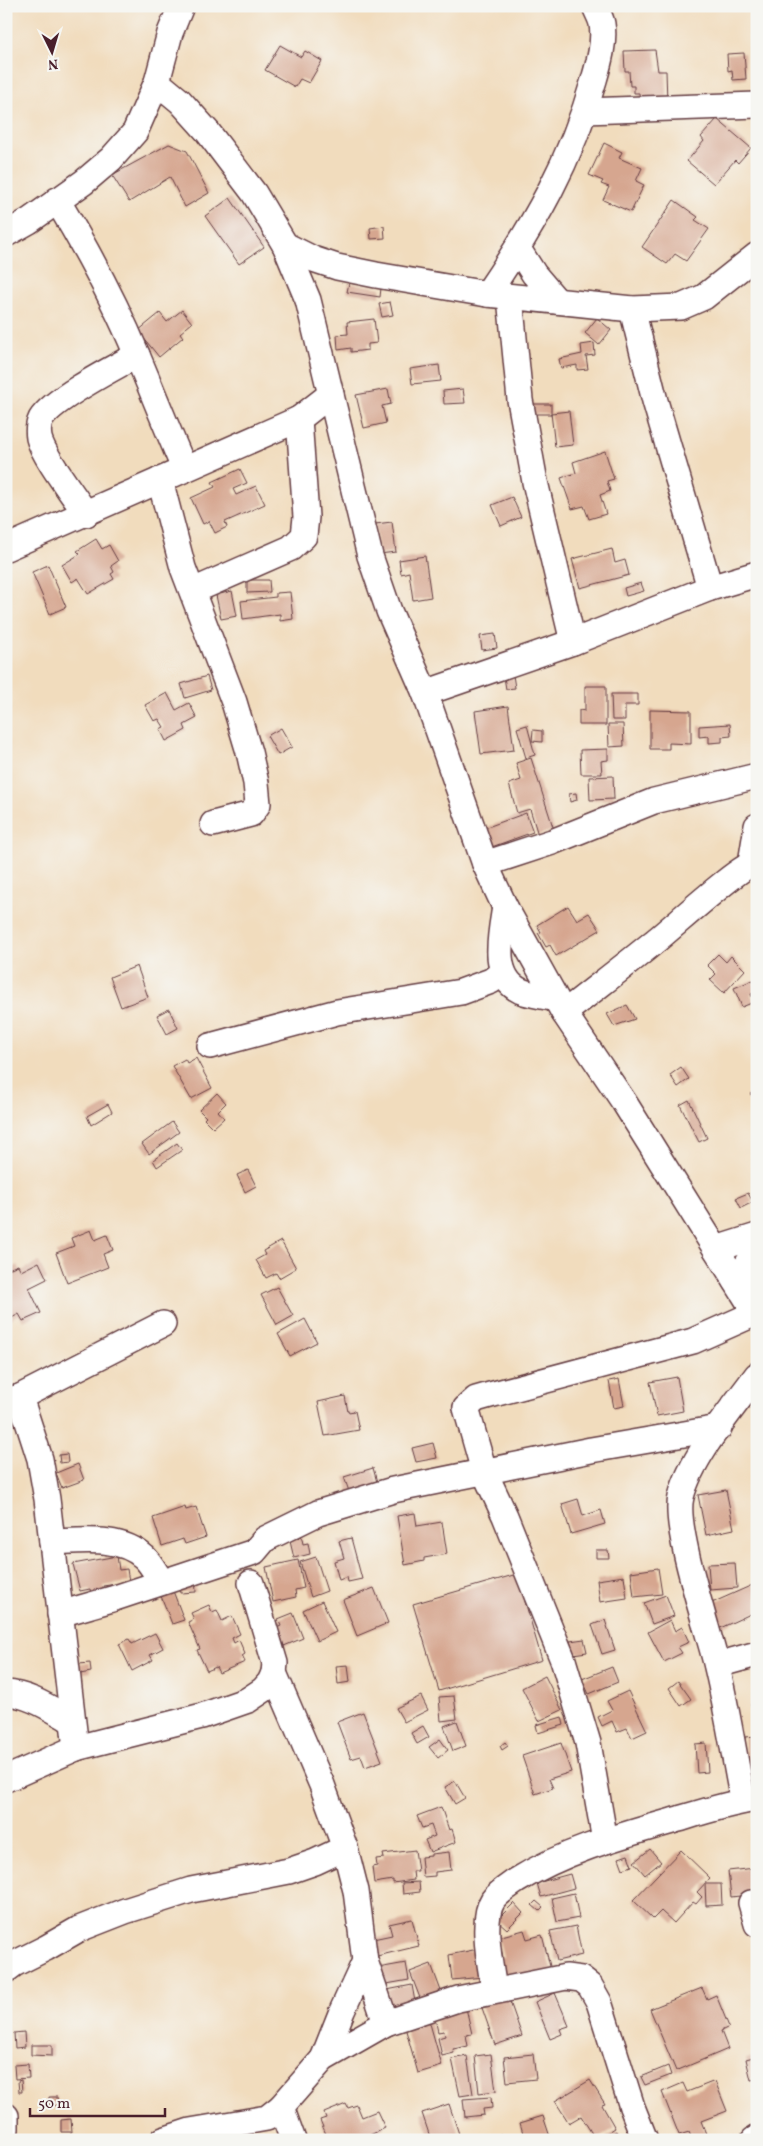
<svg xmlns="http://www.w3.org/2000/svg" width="763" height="2146" font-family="Vollkorn,serif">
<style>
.building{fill:#d6a68f}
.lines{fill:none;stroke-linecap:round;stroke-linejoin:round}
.minor-casing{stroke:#633b41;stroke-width:28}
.minor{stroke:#fff;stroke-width:25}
</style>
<rect width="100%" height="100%" fill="#f6f6f2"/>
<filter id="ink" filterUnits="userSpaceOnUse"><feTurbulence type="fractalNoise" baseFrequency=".02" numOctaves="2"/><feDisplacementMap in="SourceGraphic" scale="10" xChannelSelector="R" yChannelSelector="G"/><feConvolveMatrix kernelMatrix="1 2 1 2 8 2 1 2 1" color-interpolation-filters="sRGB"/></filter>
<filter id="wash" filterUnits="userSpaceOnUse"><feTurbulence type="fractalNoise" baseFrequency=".0096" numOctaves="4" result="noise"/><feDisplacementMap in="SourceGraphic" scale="20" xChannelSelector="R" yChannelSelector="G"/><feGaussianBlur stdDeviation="1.12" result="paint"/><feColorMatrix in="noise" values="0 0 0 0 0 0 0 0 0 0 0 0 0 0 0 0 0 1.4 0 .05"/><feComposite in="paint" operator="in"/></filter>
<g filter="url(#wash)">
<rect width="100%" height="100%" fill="#f1dcbd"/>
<g id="blocks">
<g class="building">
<path d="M280,45l21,12 4,-6 17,10 -13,22 -9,-4 -5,8 -30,-17z"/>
<path d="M655,50l3,21h8l1,31 -27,1 -1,-10h-5v-7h-4l-1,-15h-4l-1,-20z"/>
<path d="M744,53l2,26 -13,1 -1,-10 -4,1 -1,-17z"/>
<path d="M717,119l34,29 -13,15 -3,-3 -21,24 -27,-23 17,-20 -3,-4z"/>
<path d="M604,143l18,9 -3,6 23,10 -6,13 8,4 -13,27 -28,-12 6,-13 -8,-3 2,-3 -14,-6z"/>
<path d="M169,144l18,7 22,42 -24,14 -15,-30 -41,25 -17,-27z"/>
<path d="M230,198l34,49 -25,17 -34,-48z"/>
<path d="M674,200l24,17 -3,3 14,9 -23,32 -11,-7 -8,10 -25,-17z"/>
<path d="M384,226l1,12 -14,1 -1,-11z"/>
<path d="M349,283l32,5 -1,9 -33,-5z"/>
<path d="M390,302l3,13 -11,2 -3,-13z"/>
<path d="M182,310l10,13 -12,10 3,4 -24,20 -21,-26 22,-18 7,9z"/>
<path d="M597,318l14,12 -12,15 -14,-12z"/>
<path d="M374,319l3,24 -9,1v6l-17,2v-4l-13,2 -1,-15 11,-1 -1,-12z"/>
<path d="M594,343l1,12 -9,1 2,13 -11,1v-5l-16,3 -2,-9 23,-5 -1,-9z"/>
<path d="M439,365l2,16 -29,3 -2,-15z"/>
<path d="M388,389l3,15 -9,2 4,17 -22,5 -8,-33z"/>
<path d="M463,389l2,14 -21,1 -1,-13z"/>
<rect x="530" y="404" width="21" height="10"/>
<path d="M569,411l4,34 -18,2 -4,-34z"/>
<path d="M605,451l9,28 -7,2 3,10 -10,4 6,19 -17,5 -5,-13 -12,3 -11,-31 15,-5 -3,-11z"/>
<path d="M240,469l7,14 -14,6 3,6 20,-9 9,18 -40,18 2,5 -12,6 -6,-12 -6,3 -12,-26 24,-11 -3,-5z"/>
<path d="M512,497l9,20 -20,9 -9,-21z"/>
<path d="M392,522l4,30 -17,2 -4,-30z"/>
<path d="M96,539l6,10 7,-4 9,16 -7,5 3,6 -3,2 3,5 -26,15 -10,-16 -6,4 -10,-17 18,-11 -3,-3z"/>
<path d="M612,549l3,14 10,-3 4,15 -49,13 -8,-29z"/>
<path d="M425,556l6,41 -18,3 -4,-28 -8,2 -2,-14z"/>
<path d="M48,565l18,42 -16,7 -18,-42z"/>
<path d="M247,580h22l1,12 -23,1z"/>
<path d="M641,583l3,8 -18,5 -2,-8z"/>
<path d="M232,591l5,25 -16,3 -5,-24z"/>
<path d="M290,592l3,27 -13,2v-7l-37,5 -2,-18 35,-4v-4z"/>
<path d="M495,634l2,14 -15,2 -2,-14z"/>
<path d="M513,675l2,13 -9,1 -2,-12z"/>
<path d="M207,676l4,14 -26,8 -4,-14z"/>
<path d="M585,686h21v39h-27v-15l6,1z"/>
<path d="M167,693l9,17 13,-7 8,15 -13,7 2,5 -20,11 -6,-12 4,-2 -5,-8 -5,2 -9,-16z"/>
<path d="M611,694h27v11h-13v15h-13z"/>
<path d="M508,706l6,44 -33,4 -6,-43z"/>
<path d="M650,710l41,1v33l-22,-1v6h-19z"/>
<path d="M608,724h15l1,22 -15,1z"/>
<path d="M730,724l1,12 -9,1v5l-13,1v-7l-10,1v-11z"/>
<path d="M527,725l8,30 -9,3 -9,-30z"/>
<path d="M281,728l11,19 -14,8 -11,-19z"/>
<path d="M533,730l9,1v11l-10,-1z"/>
<path d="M608,749v11l-7,1 1,13h-21l-1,-24z"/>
<path d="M531,758l23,72 -16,5 -8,-26 -13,4 -8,-29 12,-4 -5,-17z"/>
<path d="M613,776l1,23 -24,1 -1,-23z"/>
<path d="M576,793l1,7 -7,2 -1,-8z"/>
<path d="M526,813l7,19 -44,16 -7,-19z"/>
<path d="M568,906l9,14 12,-7 11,17 -44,26 -6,-11 -4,2 -8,-14 3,-1 -4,-7z"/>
<path d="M718,954l8,8 5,-6 14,14 -21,23 -14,-13 6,-6 -9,-9z"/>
<path d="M137,966l11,31 -27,10 -11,-30z"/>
<path d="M753,980l4,9v3l-6,2 3,8 -12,5 -8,-19z"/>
<path d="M627,1005l8,14 -21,7 -7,-12z"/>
<path d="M169,1009l9,19 -11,6 -10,-19z"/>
<path d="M196,1058l16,30 -21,11 -19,-33 13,-7 2,4z"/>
<path d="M681,1067l8,12 -11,8 -8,-12z"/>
<path d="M757,1088v13l-7,-7z"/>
<path d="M217,1093l9,10 -8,8 6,7 -11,10 -9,-9 2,-2 -7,-7z"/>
<path d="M689,1100l18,38 -8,4 -19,-37z"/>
<path d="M108,1104l4,8 -21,13 -4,-9z"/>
<path d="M172,1122l7,10 -30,22 -7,-10z"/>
<path d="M177,1143l5,7 -25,17 -4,-7z"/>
<path d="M248,1170l8,16 -11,6 -8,-17z"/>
<path d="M748,1193l5,9 -12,6 -5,-10z"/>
<path d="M91,1230l4,10 12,-5 6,15 -10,4 5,13 -41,16 -11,-30 18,-7 -3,-8z"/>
<path d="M281,1241l15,27 -17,10 -3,-5 -10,5 -10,-18 9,-5 -2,-4z"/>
<path d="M39,1262l8,17 -18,9 12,25 -18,8 -4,-7 -13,7v-51l12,-5 3,6z"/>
<path d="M277,1287l16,29 -16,9 -16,-30z"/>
<path d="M305,1319l12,23 -27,14 -12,-22z"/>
<path d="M677,1377l6,34 -26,5 -7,-34z"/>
<path d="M619,1379l5,27 -10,2 -5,-27z"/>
<path d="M345,1396l3,16 7,-1 4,19 -34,6 -7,-34z"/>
<path d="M433,1443l4,15 -21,4 -4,-14z"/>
<path d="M67,1454l1,8 -8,1 -1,-8z"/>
<path d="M78,1464l6,16 -22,8 -6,-15z"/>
<path d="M373,1468l6,21 -28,8 -7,-20z"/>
<path d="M726,1490l8,39 -28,6 -8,-40z"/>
<path d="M578,1499l5,17 18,-6 4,14 -34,10 -9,-30z"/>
<path d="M185,1507l1,3 10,-3 10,30 -21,7 -2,-5 -21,7 -9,-28z"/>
<path d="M415,1513l2,13 25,-4 5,32 -23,4v3l-19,4 -8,-49z"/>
<path d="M301,1534l2,10 5,-1 2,11 -16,4 -5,-21z"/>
<path d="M351,1538l11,41 -14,3 -1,-5 -8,3 -5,-19 10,-3 -5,-17z"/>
<path d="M596,1550h12l1,8h-13z"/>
<path d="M117,1556l2,14 8,-1 2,13 -26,4 2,10 -13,2 -2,-9 -10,2 -7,-27z"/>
<path d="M316,1557l11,34 -16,6 -11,-35z"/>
<path d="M298,1560l6,28 -9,2 1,7 -23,5 -7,-35z"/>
<path d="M735,1563l2,25 -27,2 -2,-26z"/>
<path d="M658,1568l4,26 -28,3 -3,-25z"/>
<path d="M517,1574l25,86 -103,31 -26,-87z"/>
<path d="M624,1576l3,22 -27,4 -3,-22z"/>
<path d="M195,1578l1,14 -16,1 -2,-13z"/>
<path d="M757,1583v28l-41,19 -11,-24z"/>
<path d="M374,1588l14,35 -31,13 -14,-36z"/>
<path d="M173,1591l11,29 -12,4 -11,-28z"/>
<path d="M666,1595l8,21 -22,8 -8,-21z"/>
<path d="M322,1601l14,31 -19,9 -14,-31z"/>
<path d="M209,1605l3,7 5,-2 5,11 10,-5 8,18 -8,4 2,5 5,-3 6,14 -3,2 3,6 -26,11 -3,-6 -9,4 -10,-21 3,-1 -12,-27 6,-3 -3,-6z"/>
<path d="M293,1613l10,25 -19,8 -7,-18 4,-2 -3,-7z"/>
<path d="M605,1620l10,30 -13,4 -10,-29z"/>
<path d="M670,1620l5,11 7,-4 7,15 -11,5 4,6 -18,9 -16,-30z"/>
<path d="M155,1633l8,15 -13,7 3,5 -21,11 -13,-27 10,-5 3,5z"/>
<path d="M584,1639l3,13 -14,2 -3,-13z"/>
<path d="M90,1663l1,9 -11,2 -1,-10z"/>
<path d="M348,1665l2,17 -12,2 -2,-18z"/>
<path d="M612,1667l6,15 -29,12 -7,-15z"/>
<path d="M545,1676l17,34 -23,11 -17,-33z"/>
<path d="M678,1681l13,18 -10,7 -12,-18z"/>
<path d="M628,1691l19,40 -15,7 -5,-10 -10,4 -5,-11 -10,5 -4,-9 14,-7 -5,-9z"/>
<path d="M421,1696l7,14 -24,12 -8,-14z"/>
<path d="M454,1696l3,23 -16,2 -2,-24z"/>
<path d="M751,1704h6v24h-3z"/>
<path d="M363,1712l19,49 -17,6 -4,-11 -10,3 -14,-37z"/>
<path d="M562,1717l2,8 -26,8 -2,-8z"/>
<path d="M457,1721l9,25 -13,5 -9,-25z"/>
<path d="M423,1726l6,11 -12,7 -6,-11z"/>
<path d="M757,1736v41h-11l-1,-40z"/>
<path d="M440,1739l8,11 -10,8 -9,-11z"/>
<path d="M505,1742l3,4 -6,4 -2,-4z"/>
<path d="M561,1743l10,29 -22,7 4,9 -18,6 -13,-38z"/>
<path d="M706,1743l2,29 -11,1 -2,-29z"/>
<path d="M455,1781l10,17 -10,6 -10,-17z"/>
<path d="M441,1807l8,23 3,-1 4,13 -26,10 -5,-12 10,-4 -4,-11 -9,3 -5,-12z"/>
<path d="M650,1849l11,13 -16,13 -11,-13z"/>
<path d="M415,1850l3,21h-5l1,9 -21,3v-3l-19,3 -2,-16 5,-1 -1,-7 8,-1 -1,-4z"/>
<path d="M681,1850l29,28 -13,14 5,5 -6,7 -3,-2 -19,21 -13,-12 -8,8 -20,-19z"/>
<path d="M449,1852l2,18 -16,2v4l-12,1 -2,-20 10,-1v-2z"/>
<path d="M628,1855l4,11 -9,3 -4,-11z"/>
<path d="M755,1868l2,1v25l-26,3 -3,-26z"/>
<path d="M570,1874l4,14 -33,9 -4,-14z"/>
<path d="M419,1882l1,10 -17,2 -1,-11z"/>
<path d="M705,1884h16l1,21 -16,1z"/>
<path d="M574,1893l5,25 -22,4 -5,-24z"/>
<path d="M536,1901l7,6 -4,4 -7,-6z"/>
<path d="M514,1903l9,10 -16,16 -10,-9z"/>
<path d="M412,1919l7,27 -42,10 -4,-17 19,-4 -3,-11z"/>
<path d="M576,1926l6,29 -25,6 -7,-30z"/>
<path d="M524,1930l3,9 15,-4 10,39 -54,12v-28l5,-1 -5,-20z"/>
<path d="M478,1949l5,28 -31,3 -3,-25z"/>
<path d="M406,1963l3,17 -28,5 -3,-17z"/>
<path d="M431,1964l10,27 -21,7 -10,-26z"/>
<path d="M412,1985l3,17 -25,5 -3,-17z"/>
<path d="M702,1988l5,11 9,-4 13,32 -8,4 7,18 -52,22 -26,-62z"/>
<path d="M555,1993l14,33 -9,3 2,5 -12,5 -15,-37z"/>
<path d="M508,1996l14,40 -27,9 -14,-40z"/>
<path d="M466,2008l6,26 -6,1 2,11 -15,3 1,4 -12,3 -4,-18 7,-2 -1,-5 -6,1 -4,-18z"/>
<path d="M427,2013l15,53 -24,7 -15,-53z"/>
<path d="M24,2032l1,15 -10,1 -1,-15z"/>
<path d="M31,2045h21v11l-21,-1z"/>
<path d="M491,2054l5,37 -17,2 -4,-37z"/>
<path d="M533,2054l3,25 -29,3 -3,-25z"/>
<path d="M467,2056l6,38 -13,2 -8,-37z"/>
<path d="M757,2056v23l-6,1 -5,-21z"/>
<path d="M28,2064l1,14 -14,1 -1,-14z"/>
<path d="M668,2066l3,9 -26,10 -4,-8z"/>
<path d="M21,2080l1,12h-3l-1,-11z"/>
<path d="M590,2080l15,24 -3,1 13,23 -19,12 -15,-24 -12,7 -14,-22z"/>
<path d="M715,2081l12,30 -26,10 5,13 -14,5 -3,-7 -10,3 -17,-43 21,-9 4,9z"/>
<path d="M49,2097h8l1,9 -9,-1z"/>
<path d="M491,2097l1,11 -9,1 1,6 -19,2 -2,-18z"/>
<path d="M346,2104l2,4 9,-3 5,12 15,-6 8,17 -15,7 1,4 4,-1 1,2h-35l-2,-6 -11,5 -8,-19 6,-2 -2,-5z"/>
<path d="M449,2104l12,36h-30l-9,-27z"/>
<path d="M543,2116l8,24h-26l-5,-17z"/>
<path d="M71,2119l1,13h-11v-12z"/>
<path d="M616,2131l5,9h-18z"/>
<path d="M501,2134l2,6h-19v-1z"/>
</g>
</g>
</g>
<g filter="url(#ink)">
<use href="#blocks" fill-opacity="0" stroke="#633b41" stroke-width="1"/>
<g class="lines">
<g class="minor-casing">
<g id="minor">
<path d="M157,82l23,19 27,30 47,62 31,52 23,55 62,256 19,55 36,82 60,171 20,43 59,106 60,89 133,213"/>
<path d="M585,111l172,-6"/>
<path d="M57,200c30,50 58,102 80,155 16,38 31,76 47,113"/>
<path d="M6,234l23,-13 55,-39 27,-23 24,-27 22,-50 13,-49 11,-27"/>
<path d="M285,245l28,14 24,8 39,8 111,19 145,15 49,-2 23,-10 53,-42"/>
<path d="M518,249l16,25 23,27"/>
<path d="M487,294c47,-69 84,-133 107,-214 5,-17 11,-38 8,-56 -1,-6 -5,-12 -7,-18"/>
<path d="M510,297l10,103 15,82 38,160"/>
<path d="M632,309l23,92 55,187"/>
<path d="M160,480l23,88 51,134 15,50 7,31 2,21 -7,10 -38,10"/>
<path d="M86,514c-11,-17 -43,-58 -47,-76 -1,-6 -1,-13 2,-19 12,-20 74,-52 96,-64"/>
<path d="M6,548l293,-129 32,-25"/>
<path d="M193,591l98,-43 13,-12 2,-19 -7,-98"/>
<path d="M425,693l148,-51 137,-54 47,-14"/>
<path d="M751,863l6,-37"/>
<path d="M485,864l67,-22 102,-41 103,-25"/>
<path d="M505,907c-4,26 -15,70 16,84 10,4 23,5 34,8"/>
<path d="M564,1013c30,-24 61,-47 90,-71 18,-14 87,-78 103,-80"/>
<path d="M210,1046l127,-34 124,-20 30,-11 12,-9"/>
<path d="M716,1249l41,-13"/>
<path d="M736,1281l21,-31"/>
<path d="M20,1397l20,62 7,40 29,249"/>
<path d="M6,1401l14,-4 143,-73"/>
<path d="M52,1542c30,-1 68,-7 92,15 7,6 12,17 18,25"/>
<path d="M60,1614l52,-15 142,-47 11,-13 53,-26 75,-23 198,-40 128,-22"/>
<path d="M717,1665l40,-11"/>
<path d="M274,1673l48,112 23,63 11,43 9,70 21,62"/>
<path d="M6,1693c23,1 45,16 65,27"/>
<path d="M6,1779l70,-31 126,-32 46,-16 15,-10 7,-8 4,-9 1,-10 -24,-80"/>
<path d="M743,1801c-9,-46 -16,-93 -27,-138 -8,-34 -43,-136 -35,-166 10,-40 51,-88 76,-122"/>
<path d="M605,1841l-17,-98 -25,-83 -58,-144 -21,-45 -18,-63 10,-9 14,-4 203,-54 63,-28"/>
<path d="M751,1903l6,21"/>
<path d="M6,1970l8,-6 32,-16 33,-19 46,-18 66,-21 98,-19 26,-9 30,-14"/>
<path d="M494,1990c-3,-22 -14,-70 -1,-90 5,-7 16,-14 23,-19 50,-31 107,-46 163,-62 26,-8 51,-16 78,-20"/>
<path d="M323,2059l19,-48 23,-50"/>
<path d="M281,2107l12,33"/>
<path d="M6,2116v13"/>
<path d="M163,2140l27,-9 77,-13 14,-11 42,-48 63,-36 72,-24 108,-22 15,2 9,7 9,16 33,105 13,33"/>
<path d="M754,2140l3,-2"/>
</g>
</g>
<use href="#minor" class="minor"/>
</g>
</g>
<rect width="763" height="2146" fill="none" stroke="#f6f6f2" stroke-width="25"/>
<g transform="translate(52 52) rotate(175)" stroke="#f6f6f2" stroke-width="4" paint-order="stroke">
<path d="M0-4L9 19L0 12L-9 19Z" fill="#4a1f2b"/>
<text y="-8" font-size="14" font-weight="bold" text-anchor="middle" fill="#4a1f2b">N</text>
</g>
<path d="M30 2108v8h135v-8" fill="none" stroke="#4a1f2b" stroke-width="2.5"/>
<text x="38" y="2108" font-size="15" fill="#4a1f2b" stroke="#f6f6f2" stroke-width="4" paint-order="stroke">50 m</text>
</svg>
